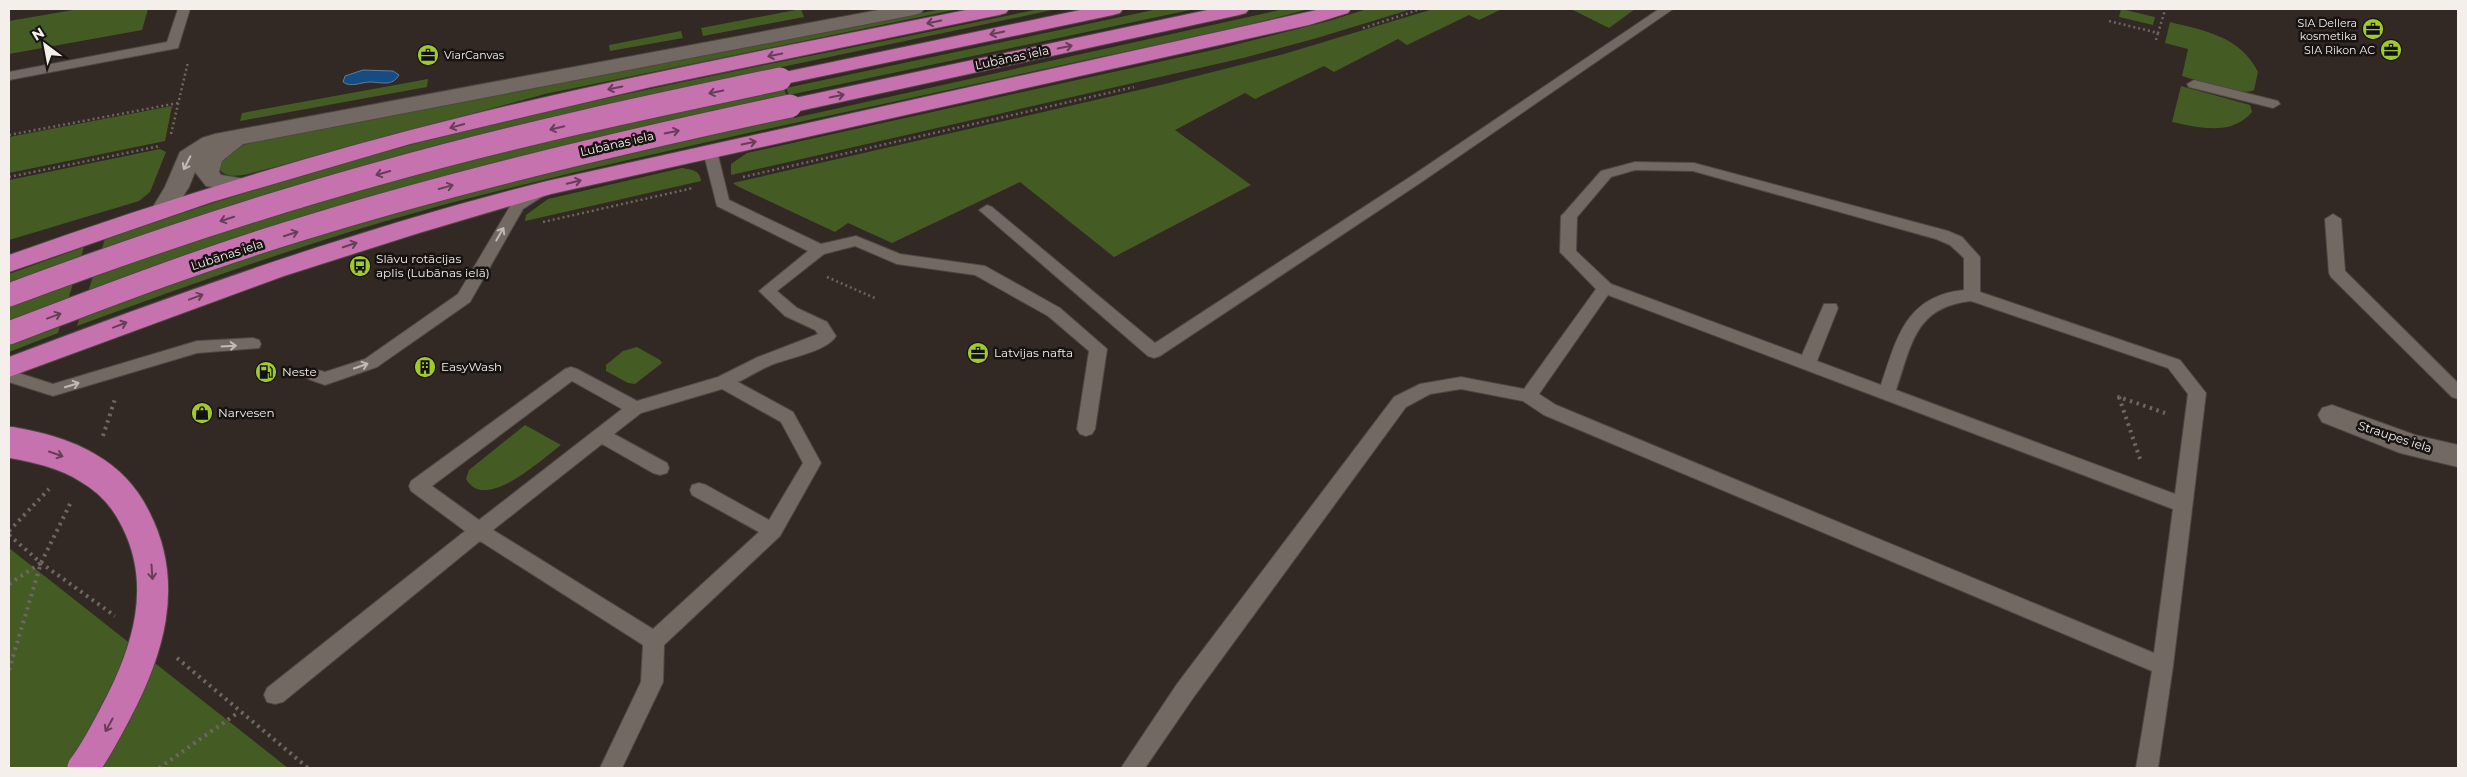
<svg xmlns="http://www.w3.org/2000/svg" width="2467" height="777" font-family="Montserrat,sans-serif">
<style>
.green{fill:#445c23}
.water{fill:#174c82;stroke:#5a7da2}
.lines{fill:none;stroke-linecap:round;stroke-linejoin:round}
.service-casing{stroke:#4f4743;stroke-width:2}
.minor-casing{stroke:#4f4743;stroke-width:2}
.trunk-casing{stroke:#4f4743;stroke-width:2}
.path-far1{stroke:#6e6662;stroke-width:2.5;stroke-dasharray:2 3;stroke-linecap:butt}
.path{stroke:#6e6662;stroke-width:4;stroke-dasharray:2.5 4.5;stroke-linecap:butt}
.service{fill:#736963;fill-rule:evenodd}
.minor{fill:#736963;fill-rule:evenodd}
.trunk{fill:#c672ae;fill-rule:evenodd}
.trunk-bridge-far1-casing{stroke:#4f4743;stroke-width:25;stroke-linecap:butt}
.trunk-bridge-casing{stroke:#4f4743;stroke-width:33;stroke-linecap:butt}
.trunk-bridge-far1{stroke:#c672ae;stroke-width:23}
.trunk-bridge{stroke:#c672ae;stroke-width:31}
.oneway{stroke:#663e58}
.oneway2{stroke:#c1b9b5}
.labels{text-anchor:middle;stroke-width:5;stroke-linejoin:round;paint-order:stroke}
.far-poi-label{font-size:11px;fill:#f5efec;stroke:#171311;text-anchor:end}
.street-label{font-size:12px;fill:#f5efec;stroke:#171311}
.poi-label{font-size:12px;fill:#f5efec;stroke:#171311;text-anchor:start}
</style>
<rect width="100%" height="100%" fill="#322924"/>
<g class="green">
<path d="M79,9h69l-6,21 -133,24v-33z"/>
<path d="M801,9l3,8 -101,19 -2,-8z"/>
<path d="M942,9h17l-414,85 -297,80c-10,2 -22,4 -29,-5 3,-18 19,-22 35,-27z"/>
<path d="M1039,9h18l-280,59 17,50 490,-109h25c-84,23 -171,39 -256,58 -196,43 -393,83 -587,132 -132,34 -261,80 -389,127l28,-87c108,-37 218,-72 328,-100 201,-51 404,-87 606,-130z"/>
<path d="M1158,9h37l-406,86 -3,-7z"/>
<path d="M1367,9h45l-95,29 -74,20 -512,117v-11l16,-11 475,-105 107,-27z"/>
<path d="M1433,9h69l-23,11 -10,-5 -62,30 -9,-6 -64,33 -10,-6 -69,33 -10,-6 -70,37 76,55 -137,72 -94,-75 -128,61 -44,-20 -13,9 -98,-46 -4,-3 432,-99 119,-30z"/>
<path d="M1571,9h64l-26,19z"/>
<path d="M2121,9l34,8 -2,8 -34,-8z"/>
<path d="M2170,22c35,9 70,14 88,50l-4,18c-12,7 -57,-10 -72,-14l6,-27 -23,-6z"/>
<path d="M681,31l2,7 -73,13 -1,-6z"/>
<path d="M428,79l-1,8 -187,34 2,-8z"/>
<path d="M2181,86l69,19 2,7c-20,24 -52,16 -80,10z"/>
<path d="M172,106l-7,35 -156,32v-36z"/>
<path d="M160,149l6,3 -16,40 -11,9 -130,39v-60z"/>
<path d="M682,168c10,2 18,2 19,13l-176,40 1,-6 22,-16z"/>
<path d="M84,247l-26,86 -49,19v-78z"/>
<path d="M637,347l23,13 2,3 -27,21 -7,-1 -22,-12v-6l17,-14z"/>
<path d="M525,425l36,20c-19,14 -76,68 -95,34l3,-9z"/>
<path d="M9,548l279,220h-279z"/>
</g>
<path class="water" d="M363,70l30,1 6,4c-7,12 -18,7 -29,7 -9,0 -19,6 -27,0l2,-6z"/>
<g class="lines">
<g class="service-casing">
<g id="service">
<path d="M178,9h12l-12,39 -169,32v-8l158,-30z"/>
<path d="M1659,9h14l-250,172 -263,175 -6,2 -6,-2 -169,-146 8,-5 5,2 163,136 258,-168z"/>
<path d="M2194,80l84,21 2,3 -7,4 -84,-21 -2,-3z"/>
<path d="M710,147l7,4 12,49 92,44 35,-8 44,18 85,12 75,42 47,41 -12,80 -3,5 -6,2 -6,-2 -3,-5 12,-78 -41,-35 -73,-41 -78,-11 -42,-18 -31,8 -47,37 20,17 30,14 9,14c-9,16 -50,22 -67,30 -10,4 -20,11 -31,16l55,30 28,51 -41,73 -116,109 -1,37 -41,86h-22l41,-86 2,-37 -163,-104 -197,161 -8,2 -8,-2 -3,-7 3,-7 198,-157 -54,-40 -2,-5 2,-5 154,-112 6,-2 6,2 60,32 81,-24 40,-20 60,-23 -3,-4 -30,-14 -26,-25 49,-40 -91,-45 -14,-55zM572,381l50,28 -143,111 -47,-34zM722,389l59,33 22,41 -34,57 -63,-35 -7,-2 -7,2 -2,5 2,5 67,37 -106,97 -160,-99 109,-86 51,29 7,2 7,-2 2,-5 -2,-5 -53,-29 27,-21z"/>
<path d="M1635,162l59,1 254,68 14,6 18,20v35l200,68 26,33 -33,273 -15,102h-22l16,-97 -608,-256 -21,-14 -62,-12 -31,5 -24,13 -213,291 -48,70h-24l56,-84 217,-287 26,-13 41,-7 63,12 72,-100 -36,-37 1,-36 3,-3 37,-42zM1635,170l58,1 243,68 14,6 14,13v32c-58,6 -67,47 -83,95l-64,-24 21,-53 -2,-4h-12l-22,51 -191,-71 -35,-33 1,-34 34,-40zM1608,295l565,214 -19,144 -598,-248 -17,-11zM1971,301l197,67 20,26 -13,100 -279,-104c16,-46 19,-83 75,-89z"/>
<path d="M543,186l8,5 -28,18 -53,93 -93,65 -52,18 -17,-6 -3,-4 3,-4 6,-2 11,3 40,-13 93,-65 54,-91z"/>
<path d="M2333,214l8,5 4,52 113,112v16l-6,-2 -121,-120 -2,-4 -4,-54z"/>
<path d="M253,338l6,2 2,4 -2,4 -62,5 -144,43 -44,-14v-12l44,14 144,-43z"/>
</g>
</g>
<g class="minor-casing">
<g id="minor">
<path d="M884,9h40l-3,4 -7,2 -671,129 -21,17 -3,11 2,3 30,5 4,5 -4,5 -8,2 -37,-6 -11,-14 5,-13 -11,28 -18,28 -8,3 -8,-3 -4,-5 14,-23 15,-35 22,-14 13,-4z"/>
<path d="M2332,405l83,30 43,10v22l-58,-14 -78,-31 -4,-7 4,-7z"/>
</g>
</g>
<g class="trunk-casing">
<g id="trunk">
<path d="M971,9h38l-3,4 -7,2 -348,72 -241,57 -198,58 -203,70v-17c149,-53 300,-100 453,-138 168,-42 339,-74 509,-108z"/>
<path d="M1085,9h38l-3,4 -7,2 -333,70 -8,-1 -3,-5 3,-5 8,-1z"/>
<path d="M1212,9h37l-3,4 -7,2 -449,98 -8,-2 -3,-5 3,-5 8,-2z"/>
<path d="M1321,9h30l-3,4 -39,12 -758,169 -132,39 -135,43 -275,101v-20c176,-67 355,-130 538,-176z"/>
</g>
</g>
<g class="path-far1">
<path d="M2109,21l49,12 7,-23"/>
<path d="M1363,28l58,-19"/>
<path d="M2156,40l2,-7"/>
<path d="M171,134l17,-72"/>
<path d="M9,135l169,-32"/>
<path d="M9,177l151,-31"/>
<path d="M743,177l391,-90"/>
<path d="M543,222l150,-34"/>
<path d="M827,277l50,22"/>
</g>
<g class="path">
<path d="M103,436l12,-37"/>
<path d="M2140,459l-21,-62 46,16"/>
<path d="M9,531l40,-42"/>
<path d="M9,535l32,28 74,53"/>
<path d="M9,584l32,-21"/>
<path d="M177,658l131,110"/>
<path d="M9,670l32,-107 31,-63"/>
<path d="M159,768l80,-56"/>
</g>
<use href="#service" class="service"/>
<use href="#minor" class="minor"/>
<use href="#trunk" class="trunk"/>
<g class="trunk-bridge-far1-casing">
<g id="trunk-bridge-far1">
<path d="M9,295c123,-46 248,-88 375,-123 131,-37 263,-65 396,-93"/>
<path d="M9,333c102,-39 204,-78 309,-109 155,-47 313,-84 472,-118"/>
</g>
</g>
<g class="trunk-bridge-casing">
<path id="trunk-bridge" d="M9,442c27,5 55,11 79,26 21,12 38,31 48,52 33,65 12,132 -20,192 -10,19 -20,39 -33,56"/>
</g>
<use href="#trunk-bridge-far1" class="trunk-bridge-far1"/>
<use href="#trunk-bridge" class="trunk-bridge"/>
</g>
<defs><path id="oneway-shaft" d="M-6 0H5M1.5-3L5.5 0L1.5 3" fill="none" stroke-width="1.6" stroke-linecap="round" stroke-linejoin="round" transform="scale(1.25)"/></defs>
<g class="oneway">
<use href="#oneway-shaft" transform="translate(934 22) rotate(168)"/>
<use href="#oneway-shaft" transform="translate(997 33) rotate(168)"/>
<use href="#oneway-shaft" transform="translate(1065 47) rotate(-12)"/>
<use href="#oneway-shaft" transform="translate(775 55) rotate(168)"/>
<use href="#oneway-shaft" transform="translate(615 88) rotate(168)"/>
<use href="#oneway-shaft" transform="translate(716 92) rotate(168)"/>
<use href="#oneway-shaft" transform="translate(837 96) rotate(-12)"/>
<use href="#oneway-shaft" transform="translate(457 126) rotate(165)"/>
<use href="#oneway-shaft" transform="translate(557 128) rotate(167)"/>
<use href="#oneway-shaft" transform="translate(672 132) rotate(-12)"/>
<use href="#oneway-shaft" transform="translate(749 143) rotate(-12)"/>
<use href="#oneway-shaft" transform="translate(383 173) rotate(164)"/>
<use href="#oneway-shaft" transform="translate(574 182) rotate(-13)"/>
<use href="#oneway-shaft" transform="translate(446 187) rotate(-15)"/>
<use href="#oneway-shaft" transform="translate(227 219) rotate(162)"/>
<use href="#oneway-shaft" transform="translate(291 234) rotate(-18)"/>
<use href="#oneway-shaft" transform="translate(350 245) rotate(-18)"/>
<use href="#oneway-shaft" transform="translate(196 297) rotate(-20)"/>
<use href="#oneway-shaft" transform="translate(54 316) rotate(-20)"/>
<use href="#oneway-shaft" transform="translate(120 325) rotate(-21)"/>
<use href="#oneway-shaft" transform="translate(56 454) rotate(19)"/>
<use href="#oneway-shaft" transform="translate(152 572) rotate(86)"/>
<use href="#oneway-shaft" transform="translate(109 725) rotate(119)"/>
</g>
<g class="oneway2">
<use href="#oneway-shaft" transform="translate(187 163) rotate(117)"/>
<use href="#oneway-shaft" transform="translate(500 234) rotate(-60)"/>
<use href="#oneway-shaft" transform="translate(229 346) rotate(-3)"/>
<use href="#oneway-shaft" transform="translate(361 366) rotate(-19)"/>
<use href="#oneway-shaft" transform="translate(72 385) rotate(-17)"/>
</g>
<defs>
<g id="office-disc" transform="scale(1.125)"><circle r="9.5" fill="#a0c92c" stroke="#171311"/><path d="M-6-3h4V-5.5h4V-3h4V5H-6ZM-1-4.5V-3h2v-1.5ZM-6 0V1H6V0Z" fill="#111"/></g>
<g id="bus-disc" transform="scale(1.125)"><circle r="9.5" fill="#a0c92c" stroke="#171311"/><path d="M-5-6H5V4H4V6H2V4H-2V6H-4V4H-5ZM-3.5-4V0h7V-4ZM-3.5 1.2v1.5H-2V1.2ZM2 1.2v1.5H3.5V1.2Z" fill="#111"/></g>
<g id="building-disc" transform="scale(1.125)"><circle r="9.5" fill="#a0c92c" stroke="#171311"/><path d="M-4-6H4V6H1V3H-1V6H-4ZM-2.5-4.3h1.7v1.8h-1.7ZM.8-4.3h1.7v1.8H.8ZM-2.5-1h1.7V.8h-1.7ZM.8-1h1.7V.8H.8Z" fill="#111"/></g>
<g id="fuel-disc" transform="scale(1.125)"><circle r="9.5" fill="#a0c92c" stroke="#171311"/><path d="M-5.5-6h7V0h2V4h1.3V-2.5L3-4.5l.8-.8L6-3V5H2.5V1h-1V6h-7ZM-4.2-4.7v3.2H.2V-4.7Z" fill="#111"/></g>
<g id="shop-disc" transform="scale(1.125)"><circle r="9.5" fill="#a0c92c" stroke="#171311"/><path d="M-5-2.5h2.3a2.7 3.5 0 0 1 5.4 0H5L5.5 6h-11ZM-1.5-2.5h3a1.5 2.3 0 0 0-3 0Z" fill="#111"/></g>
</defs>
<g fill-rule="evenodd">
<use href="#office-disc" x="2373" y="29"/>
<use href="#office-disc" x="2391" y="50"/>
<use href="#office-disc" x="428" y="55"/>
<use href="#bus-disc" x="360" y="266"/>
<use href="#office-disc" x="978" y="353"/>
<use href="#building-disc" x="425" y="367"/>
<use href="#fuel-disc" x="266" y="372"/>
<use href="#shop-disc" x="202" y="413"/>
</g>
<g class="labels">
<g class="far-poi-label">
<text x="2357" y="27">SIA Dellera<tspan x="2357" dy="13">kosmetika</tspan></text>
<text x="2375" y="54">SIA Rikon AC</text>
<text x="444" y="59" text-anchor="start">ViarCanvas</text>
</g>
<g class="street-label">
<text transform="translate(1012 58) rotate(-12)" y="4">Lubānas iela</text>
<text transform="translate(617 144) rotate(-13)" y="4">Lubānas iela</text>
<text transform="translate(227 255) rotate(-18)" y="4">Lubānas iela</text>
<text transform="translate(2395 437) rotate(18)" y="4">Straupes iela</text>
</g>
<g class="poi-label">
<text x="376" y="263">Slāvu rotācijas<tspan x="376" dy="14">aplis (Lubānas ielā)</tspan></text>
<text x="994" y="357">Latvijas nafta</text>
<text x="441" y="371">EasyWash</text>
<text x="282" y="376">Neste</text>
<text x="218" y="417">Narvesen</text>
</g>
</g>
<rect width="2467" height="777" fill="none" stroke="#f5efec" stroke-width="20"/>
<g transform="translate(45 45) rotate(328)" stroke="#171311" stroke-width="4" paint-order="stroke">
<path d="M0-4L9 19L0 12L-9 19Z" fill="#f5efec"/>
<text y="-8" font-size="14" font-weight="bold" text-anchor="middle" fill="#f5efec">N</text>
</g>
</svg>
